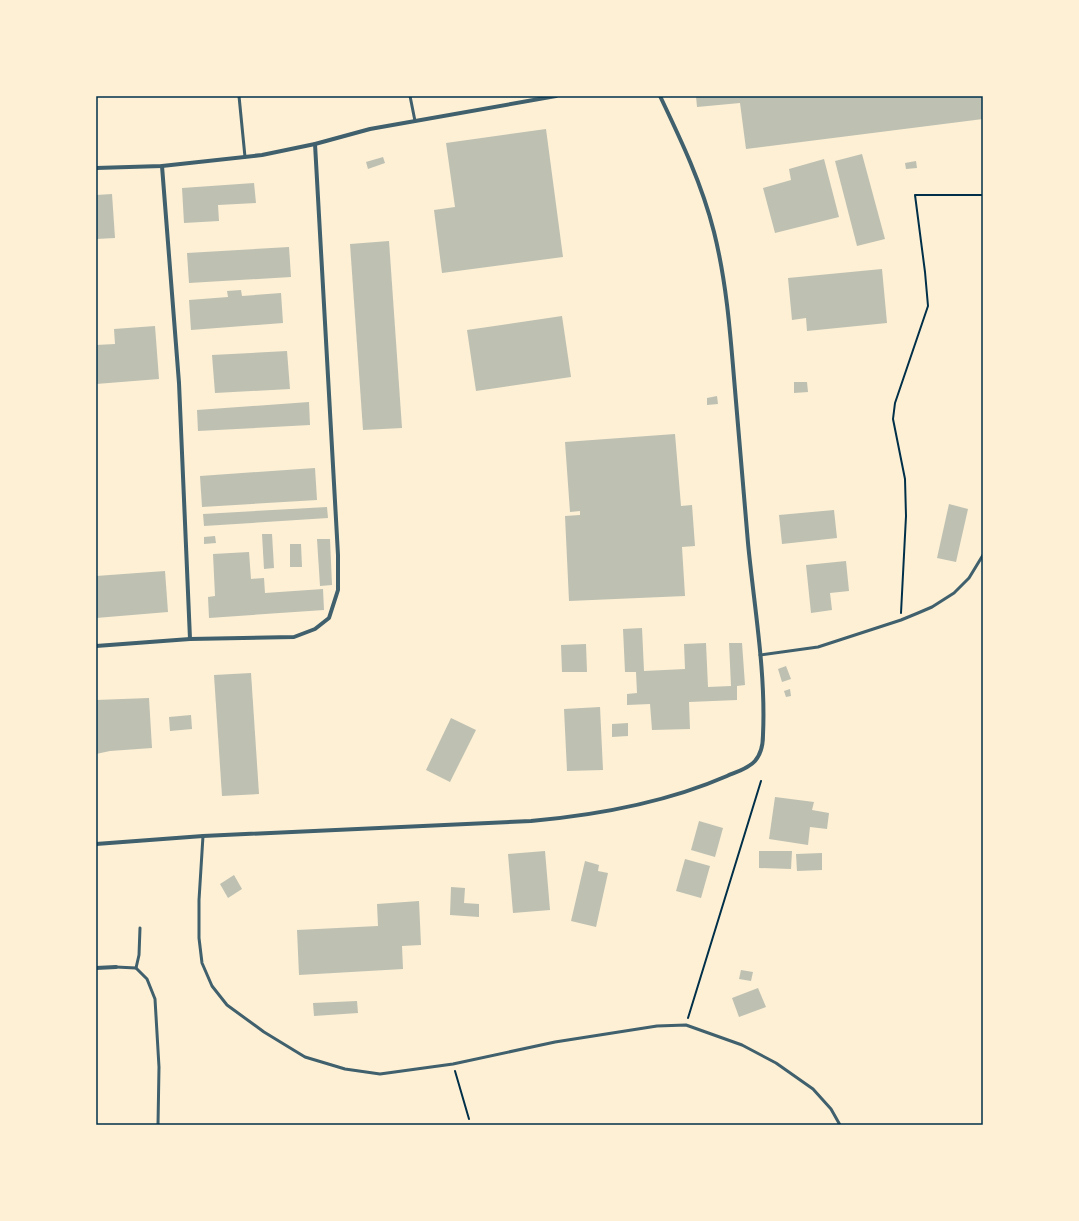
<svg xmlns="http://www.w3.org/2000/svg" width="1079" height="1221" font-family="'IBM Plex Sans',sans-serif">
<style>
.building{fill:#bec0b2}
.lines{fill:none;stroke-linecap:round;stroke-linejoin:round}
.path{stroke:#003049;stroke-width:2}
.service{stroke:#3f606c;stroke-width:3}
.minor{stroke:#3f606c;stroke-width:4}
.neatline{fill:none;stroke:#003049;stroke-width:1.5}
</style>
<rect width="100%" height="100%" fill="#fdf0d5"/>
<g class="building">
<path d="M696,96h287v23l-237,30 -6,-46 -43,4z"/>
<path d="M546,129l17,128 -121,16 -8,-63 21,-3 -9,-64z"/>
<path d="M862,154l23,85 -28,7 -22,-85z"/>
<path d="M383,157l2,6 -17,6 -2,-7z"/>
<path d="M824,159l15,58 -64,16 -12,-45 28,-8 -2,-11z"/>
<path d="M916,161l1,7 -11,1 -1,-6z"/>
<path d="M254,183l2,20 -38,2 1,16 -35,2 -2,-35z"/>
<path d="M112,194l3,44 -19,1v-44z"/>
<path d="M389,241l13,187 -39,2 -13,-186z"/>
<path d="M289,247l2,30 -102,6 -2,-30z"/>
<path d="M882,269l5,54 -80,8 -1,-13 -14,2 -4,-42z"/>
<path d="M241,290l1,6 39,-3 2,30 -92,7 -2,-30 39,-3 -1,-6z"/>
<path d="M562,316l9,61 -95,14 -9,-61z"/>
<path d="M155,326l4,53 -63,5v-39l19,-1 -1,-15z"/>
<path d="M287,351l3,38 -75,4 -3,-38z"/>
<path d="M794,382h13l1,10 -14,1z"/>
<path d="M717,396l1,8 -11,1v-7z"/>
<path d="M309,402l1,23 -112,6 -1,-21z"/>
<path d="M675,434l6,72 11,-1 3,41 -13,1 3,49 -116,5 -4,-85 15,-1v-4l-10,1 -5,-70z"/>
<path d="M315,468l2,32 -115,7 -2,-31z"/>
<path d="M949,504l19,5 -12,53 -19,-4z"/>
<path d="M327,507l1,11 -124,8 -1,-12z"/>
<path d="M834,510l3,28 -55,6 -3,-29z"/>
<path d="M262,534h10l2,34 -10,1z"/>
<path d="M215,536l1,7 -12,1v-7z"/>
<path d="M317,539h13l2,46 -12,1z"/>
<path d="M290,544h11l1,23h-12z"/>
<path d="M249,552l2,27 13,-1 1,15 58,-4 1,21 -115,8 -1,-21 7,-1 -2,-42z"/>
<path d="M846,561l3,30 -19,2 2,17 -21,3 -5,-48z"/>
<path d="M165,571l3,41 -72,6v-42z"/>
<path d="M642,628l2,43 41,-2 -1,-25 22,-1 2,44 23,-1 -2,-43h13l3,42 -8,1v14l-48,2 1,27 -38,1 -2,-26 -23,1v-11l10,-1 -1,-21h-11l-2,-43z"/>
<path d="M586,644l1,28h-25l-1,-27z"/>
<path d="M786,666l5,13 -9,3 -4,-13z"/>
<path d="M251,673l8,121 -37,2 -8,-121z"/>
<path d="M790,689l1,7 -5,1 -2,-6z"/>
<path d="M149,698l3,50 -42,3 -14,3v-54z"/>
<path d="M600,707l3,63 -36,1 -3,-62z"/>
<path d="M191,715l1,14 -22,2 -1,-14z"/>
<path d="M451,718l25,12 -26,52 -24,-12z"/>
<path d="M628,723v13l-16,1v-13z"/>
<path d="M775,797l39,5 -2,8 17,3 -2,16 -17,-2 -2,18 -39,-6z"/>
<path d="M699,821l24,7 -8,29 -24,-7z"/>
<path d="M545,851l5,59 -37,3 -5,-59z"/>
<path d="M759,851h33l-1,18 -32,-1z"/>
<path d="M822,853v17l-25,1 -1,-17z"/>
<path d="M685,859l25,7 -9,32 -25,-7z"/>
<path d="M585,861l14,4 -1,6 10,2 -12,54 -25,-6z"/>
<path d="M234,875l8,14 -14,9 -8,-14z"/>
<path d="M451,887l14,1 -1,15 15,1v13l-29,-2z"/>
<path d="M419,901l2,44 -19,1 1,23 -104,6 -2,-45 81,-4 -1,-22z"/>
<path d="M741,970l12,2 -2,9 -12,-2z"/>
<path d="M758,988l8,19 -27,10 -7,-19z"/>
<path d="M357,1001l1,12 -44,3 -1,-13z"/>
</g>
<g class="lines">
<g class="path">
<path d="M901,613l5,-97 -1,-37 -12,-60 2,-16 33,-97 -3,-34 -10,-77h68"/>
<path d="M688,1018l73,-237"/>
<path d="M455,1071l14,48"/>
</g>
<g class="service">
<path d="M239,96l6,61"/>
<path d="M410,96l5,25"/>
<path d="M760,655l58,-8 83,-27 17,-7 14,-6 22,-14 15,-15 14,-23"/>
<path d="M203,836l-4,64v38l3,25 10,23 15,19 37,27 41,25 40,12 35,5 73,-10 102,-22 102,-16 29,-1 56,20 34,18 37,26 18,20 9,16"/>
<path d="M116,967l20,1 11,11 8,20 4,68 -1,58"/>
<path d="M136,968l3,-13 1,-27"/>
</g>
<g class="minor">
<path d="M162,166l17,217 11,256"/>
<path d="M96,168l66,-2 100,-11 53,-11 55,-15 186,-33"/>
<path d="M96,646l94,-7 104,-2 21,-8 14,-11 9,-28v-35l-23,-411"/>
<path d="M96,844l107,-8 328,-15c67,-6 134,-18 196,-45 9,-4 21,-7 28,-15 6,-7 8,-17 8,-26 3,-64 -9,-129 -15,-192 -5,-55 -9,-110 -14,-165 -4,-49 -8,-98 -20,-146 -12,-48 -33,-92 -54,-136"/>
<path d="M96,968l20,-1"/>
</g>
</g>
<rect width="1079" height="1221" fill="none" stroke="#fdf0d5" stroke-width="194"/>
<rect x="97" y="97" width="885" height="1027" class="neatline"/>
</svg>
